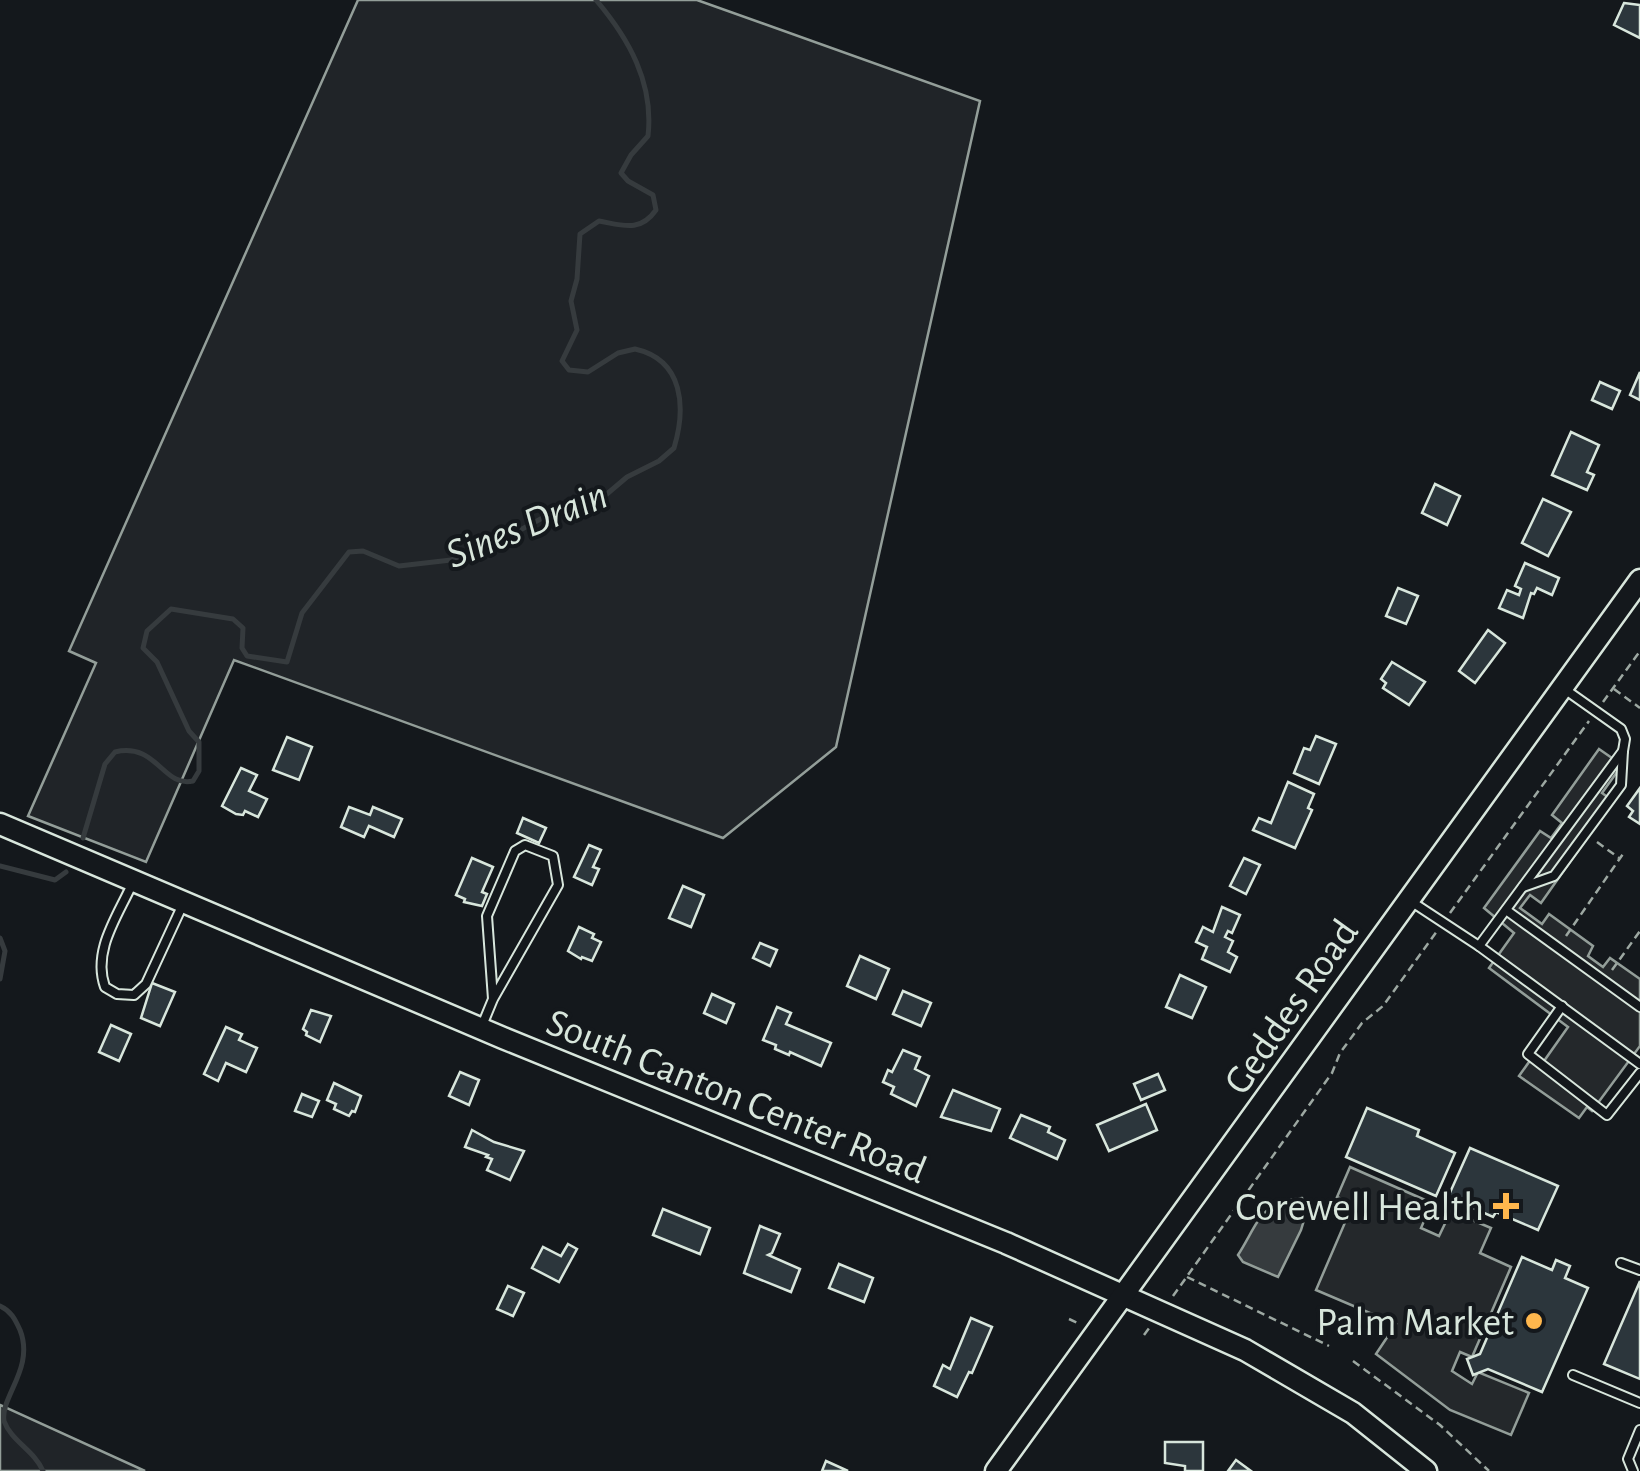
<svg xmlns="http://www.w3.org/2000/svg" width="1640" height="1471" font-family="'Alegreya Sans',sans-serif">
<style>
.green{fill:#202428;stroke:#939e99;stroke-width:2.5}
.parking{fill:#24282b;stroke:#939e99;stroke-width:2.5}
.water{fill:#363b3e;stroke:#939e99;stroke-width:2.5}
.lines{fill:none;stroke-linecap:round;stroke-linejoin:round}
.stream{stroke:#363b3e;stroke-width:5}
.building{fill:#2c363c;stroke:#d8e6dc;stroke-width:2.5}
.service-casing{stroke:#d8e6dc;stroke-width:12}
.secondary-casing{stroke:#d8e6dc;stroke-width:25}
.path{stroke:#9da8a2;stroke-width:2.5;stroke-dasharray:8 5;stroke-linecap:butt}
.service{stroke:#14181c;stroke-width:8}
.secondary{stroke:#14181c;stroke-width:20}
.poi-dot{fill:#ffb74d;stroke:#14181c;stroke-width:4}
.labels{text-anchor:middle;stroke-width:8;stroke-linejoin:round;paint-order:stroke}
.street-label{font-size:40px;fill:#d8e6dc;stroke:#14181c}
.poi-label{font-size:40px;fill:#d8e6dc;stroke:#14181c;text-anchor:end}
.water-label{font-size:42px;font-style:italic;fill:#d8e6dc;stroke:#14181c}
</style>
<rect width="100%" height="100%" fill="#14181c"/>
<g class="green">
<path d="M358,0h339l283,101 -144,646 -113,91 -489,-178 -88,202 -118,-46 68,-153 -27,-12z"/>
<path d="M0,1405l145,66h-145z"/>
</g>
<g class="parking">
<path d="M1599,749l23,16 -20,28 11,8 -72,102 -11,-8 -10,13 22,16 7,-10 44,32 -5,10 15,11 7,-9 30,21v67l-48,65 -5,-4 -8,11 -60,-42 15,-21 10,6 24,-34 -79,-59 25,-35 -30,-25 56,-77 11,7 11,-15 -10,-8z"/>
<path d="M1350,1167l82,36 -11,25 18,8 12,-25 40,17 -11,25 31,14 -39,90 -12,-5 -8,19 20,13 6,-12 51,21 -18,42 -61,-25 -74,-56 20,-30 -80,-34 37,-86 -16,-7z"/>
</g>
<path class="water" d="M1302,1198l6,9 -7,23 -23,47 -35,-15 -5,-7c21,-33 21,-52 64,-57z"/>
<g class="lines">
<g class="stream">
<path d="M83,838l22,-74 10,-12c42,-10 48,36 78,29l6,-10v-29l-10,-11 -32,-69 -14,-14 4,-17 24,-22 62,10 10,9 -1,20 5,8 40,6 15,-49 47,-61 14,-1 36,15 52,-6 47,-18 61,-33 42,-10 26,-22 32,-16 15,-13c12,-40 10,-88 -39,-99l-17,4 -30,19 -19,-2 -7,-9 15,-31 -6,-29 6,-22 3,-45 19,-13c23,4 41,12 57,-11l-3,-15 -25,-14 -7,-8 10,-18 17,-19c6,-53 -19,-97 -52,-136"/>
<path d="M0,866l55,14 11,-8"/>
<path d="M0,938l5,13 -5,28"/>
<path d="M0,1306c11,5 15,13 20,24 15,38 -20,67 -16,91 7,20 31,30 39,50"/>
</g>
</g>
<g class="building">
<path d="M1624,3l16,2v33l-26,-13z"/>
<path d="M1640,372v28l-10,-5z"/>
<path d="M1600,382l20,9 -8,18 -20,-9z"/>
<path d="M1571,432l28,13 -12,27 7,3 -7,15 -35,-15z"/>
<path d="M1435,484l25,12 -13,29 -25,-12z"/>
<path d="M1543,499l28,13 -23,44 -26,-13z"/>
<path d="M1525,563l34,15 -7,17 -15,-7 -3,6 -3,-1 -8,25 -24,-10 8,-18 12,5 2,-6 -6,-3z"/>
<path d="M1398,588l20,8 -12,28 -20,-8z"/>
<path d="M1488,630l17,13 -30,40 -16,-12z"/>
<path d="M1392,662l33,20 -16,23 -26,-17 3,-5 -5,-4z"/>
<path d="M1316,736l20,8 -17,40 -25,-11 10,-25 6,2z"/>
<path d="M287,737l25,10 -13,33 -26,-10z"/>
<path d="M241,768l16,7 -8,16 18,8 -9,18 -13,-6 -2,4 -7,-1 -14,-8z"/>
<path d="M1288,782l26,12 -6,14 4,2 -17,38 -42,-18 6,-12 12,5z"/>
<path d="M1640,788v36l-11,-7 4,-6 -6,-5z"/>
<path d="M349,807l21,8 3,-8 29,12 -8,18 -25,-11 -5,11 -23,-10z"/>
<path d="M523,818l23,10 -7,15 -22,-10z"/>
<path d="M589,845l12,5 -8,17 6,2 -7,16 -18,-8z"/>
<path d="M472,858l21,9 -11,25 5,2 -5,12 -18,-4 1,-3 -9,-4z"/>
<path d="M1244,858l16,7 -14,29 -16,-8z"/>
<path d="M683,886l21,9 -13,32 -22,-9z"/>
<path d="M1222,907l18,8 -8,18 -4,-2 -3,6 8,4 -5,11 9,5 -7,15 -28,-13 5,-12 -11,-5 7,-15 10,5z"/>
<path d="M579,927l15,7 -2,4 9,4 -9,19 -10,-4 -1,2 -13,-8z"/>
<path d="M760,943l17,7 -7,16 -17,-8z"/>
<path d="M860,956l29,13 -13,30 -29,-13z"/>
<path d="M1180,975l26,12 -14,31 -26,-11z"/>
<path d="M152,983l23,9 -15,34 -19,-8z"/>
<path d="M903,991l28,12 -10,23 -28,-12z"/>
<path d="M712,994l22,10 -8,19 -22,-10z"/>
<path d="M777,1007l14,6 -5,11 45,19 -10,23 -31,-14 -1,3 -14,-6 1,-4 -13,-5z"/>
<path d="M311,1010l20,6 -11,26 -14,-7 1,-3 -4,-3z"/>
<path d="M111,1025l20,9 -12,27 -20,-9z"/>
<path d="M226,1027l16,7 -3,6 18,8 -11,24 -20,-9 -8,18 -14,-7z"/>
<path d="M903,1050l17,7 -5,12 14,7 -13,30 -25,-12 3,-7 -11,-5 5,-12 4,2z"/>
<path d="M460,1072l19,8 -10,25 -20,-9z"/>
<path d="M1158,1074l7,16 -24,10 -7,-16z"/>
<path d="M334,1083l27,13 -6,16 -3,-1 -3,5 -15,-7 2,-5 -9,-4z"/>
<path d="M953,1090l47,19 -9,22 -50,-14z"/>
<path d="M302,1094l17,7 -7,16 -17,-6z"/>
<path d="M1146,1104l11,26 -48,21 -12,-26z"/>
<path d="M1367,1108l52,22 -2,6 38,17 -19,43 -90,-39z"/>
<path d="M1021,1115l29,12 -2,5 17,8 -8,19 -47,-21z"/>
<path d="M472,1130l22,12 30,9 -14,29 -23,-10 5,-11 -6,-2 2,-2 -23,-8z"/>
<path d="M1470,1148l88,38 -20,44 -42,-18 -3,5 -45,-20z"/>
<path d="M663,1209l47,19 -10,26 -47,-19z"/>
<path d="M760,1226l20,8 -8,19 -4,2 32,14 -9,23 -47,-19z"/>
<path d="M568,1244l9,5 -18,33 -27,-14 11,-21 18,9z"/>
<path d="M1522,1257l30,13 4,-10 14,6 -5,12 23,10 -46,104 -54,-23 -15,6 -6,-16 13,-5z"/>
<path d="M839,1264l34,14 -9,24 -35,-14z"/>
<path d="M1640,1281v98l-36,-15z"/>
<path d="M508,1286l16,7 -11,23 -16,-7z"/>
<path d="M971,1318l21,9 -20,46 -3,-1 -12,25 -23,-11 9,-21 7,4z"/>
<path d="M1165,1442h38v29h-18v-5l-20,-3z"/>
<path d="M1236,1460l15,11h-23z"/>
<path d="M826,1461l22,10h-26z"/>
</g>
<g class="lines">
<g class="service-casing">
<g id="service">
<path d="M133,882c-15,34 -41,68 -28,105l12,7 17,1 12,-11 38,-82"/>
<path d="M1523,887l31,-11 67,-91 2,-34"/>
<path d="M1412,902l67,44 161,118"/>
<path d="M1506,910l134,97"/>
<path d="M1479,946l144,-195 2,-12 -4,-10 -58,-41"/>
<path d="M1562,1006l-34,48 79,61 33,-42"/>
<path d="M481,1028l12,-29 65,-114 -5,-29 -28,-11 -10,6 -28,65 6,83"/>
<path d="M1621,1263l19,7"/>
<path d="M1573,1375l67,28"/>
<path d="M1633,1471l-5,-12 12,-29"/>
</g>
</g>
<g class="secondary-casing">
<g id="secondary">
<path d="M0,824l503,214 503,205 239,107 108,63 73,58"/>
<path d="M996,1471l644,-891"/>
</g>
</g>
<g class="path">
<path d="M1614,689l26,19"/>
<path d="M1603,702l37,-51"/>
<path d="M1597,842l22,16"/>
<path d="M1450,913l139,-192"/>
<path d="M1566,936l59,-85"/>
<path d="M1612,970l28,-39"/>
<path d="M1187,1277l142,69"/>
<path d="M1173,1296l159,-223 8,-20 22,-30 21,-17 54,-75"/>
<path d="M1069,1319l11,5"/>
<path d="M1144,1335l6,-8"/>
<path d="M1353,1361l87,64 49,46"/>
</g>
<use href="#service" class="service"/>
<use href="#secondary" class="secondary"/>
</g>
<g class="poi-dot">
<path d="M1501 1191h10v10h10v10h-10v10h-10v-10h-10v-10h10z"/>
<circle cx="1534" cy="1321" r="10"/>
</g>
<g class="labels">
<g class="street-label">
<text transform="translate(1290 1006) rotate(-55)" y="14">Geddes Road</text>
<text transform="translate(737 1095) rotate(22)" y="14">South Canton Center Road</text>
</g>
<g class="poi-label">
<text x="1484" y="1220">Corewell Health</text>
<text x="1514" y="1335">Palm Market</text>
</g>
<g class="water-label">
<text transform="translate(526 523) rotate(-22)" y="15">Sines Drain</text>
</g>
</g>
</svg>
